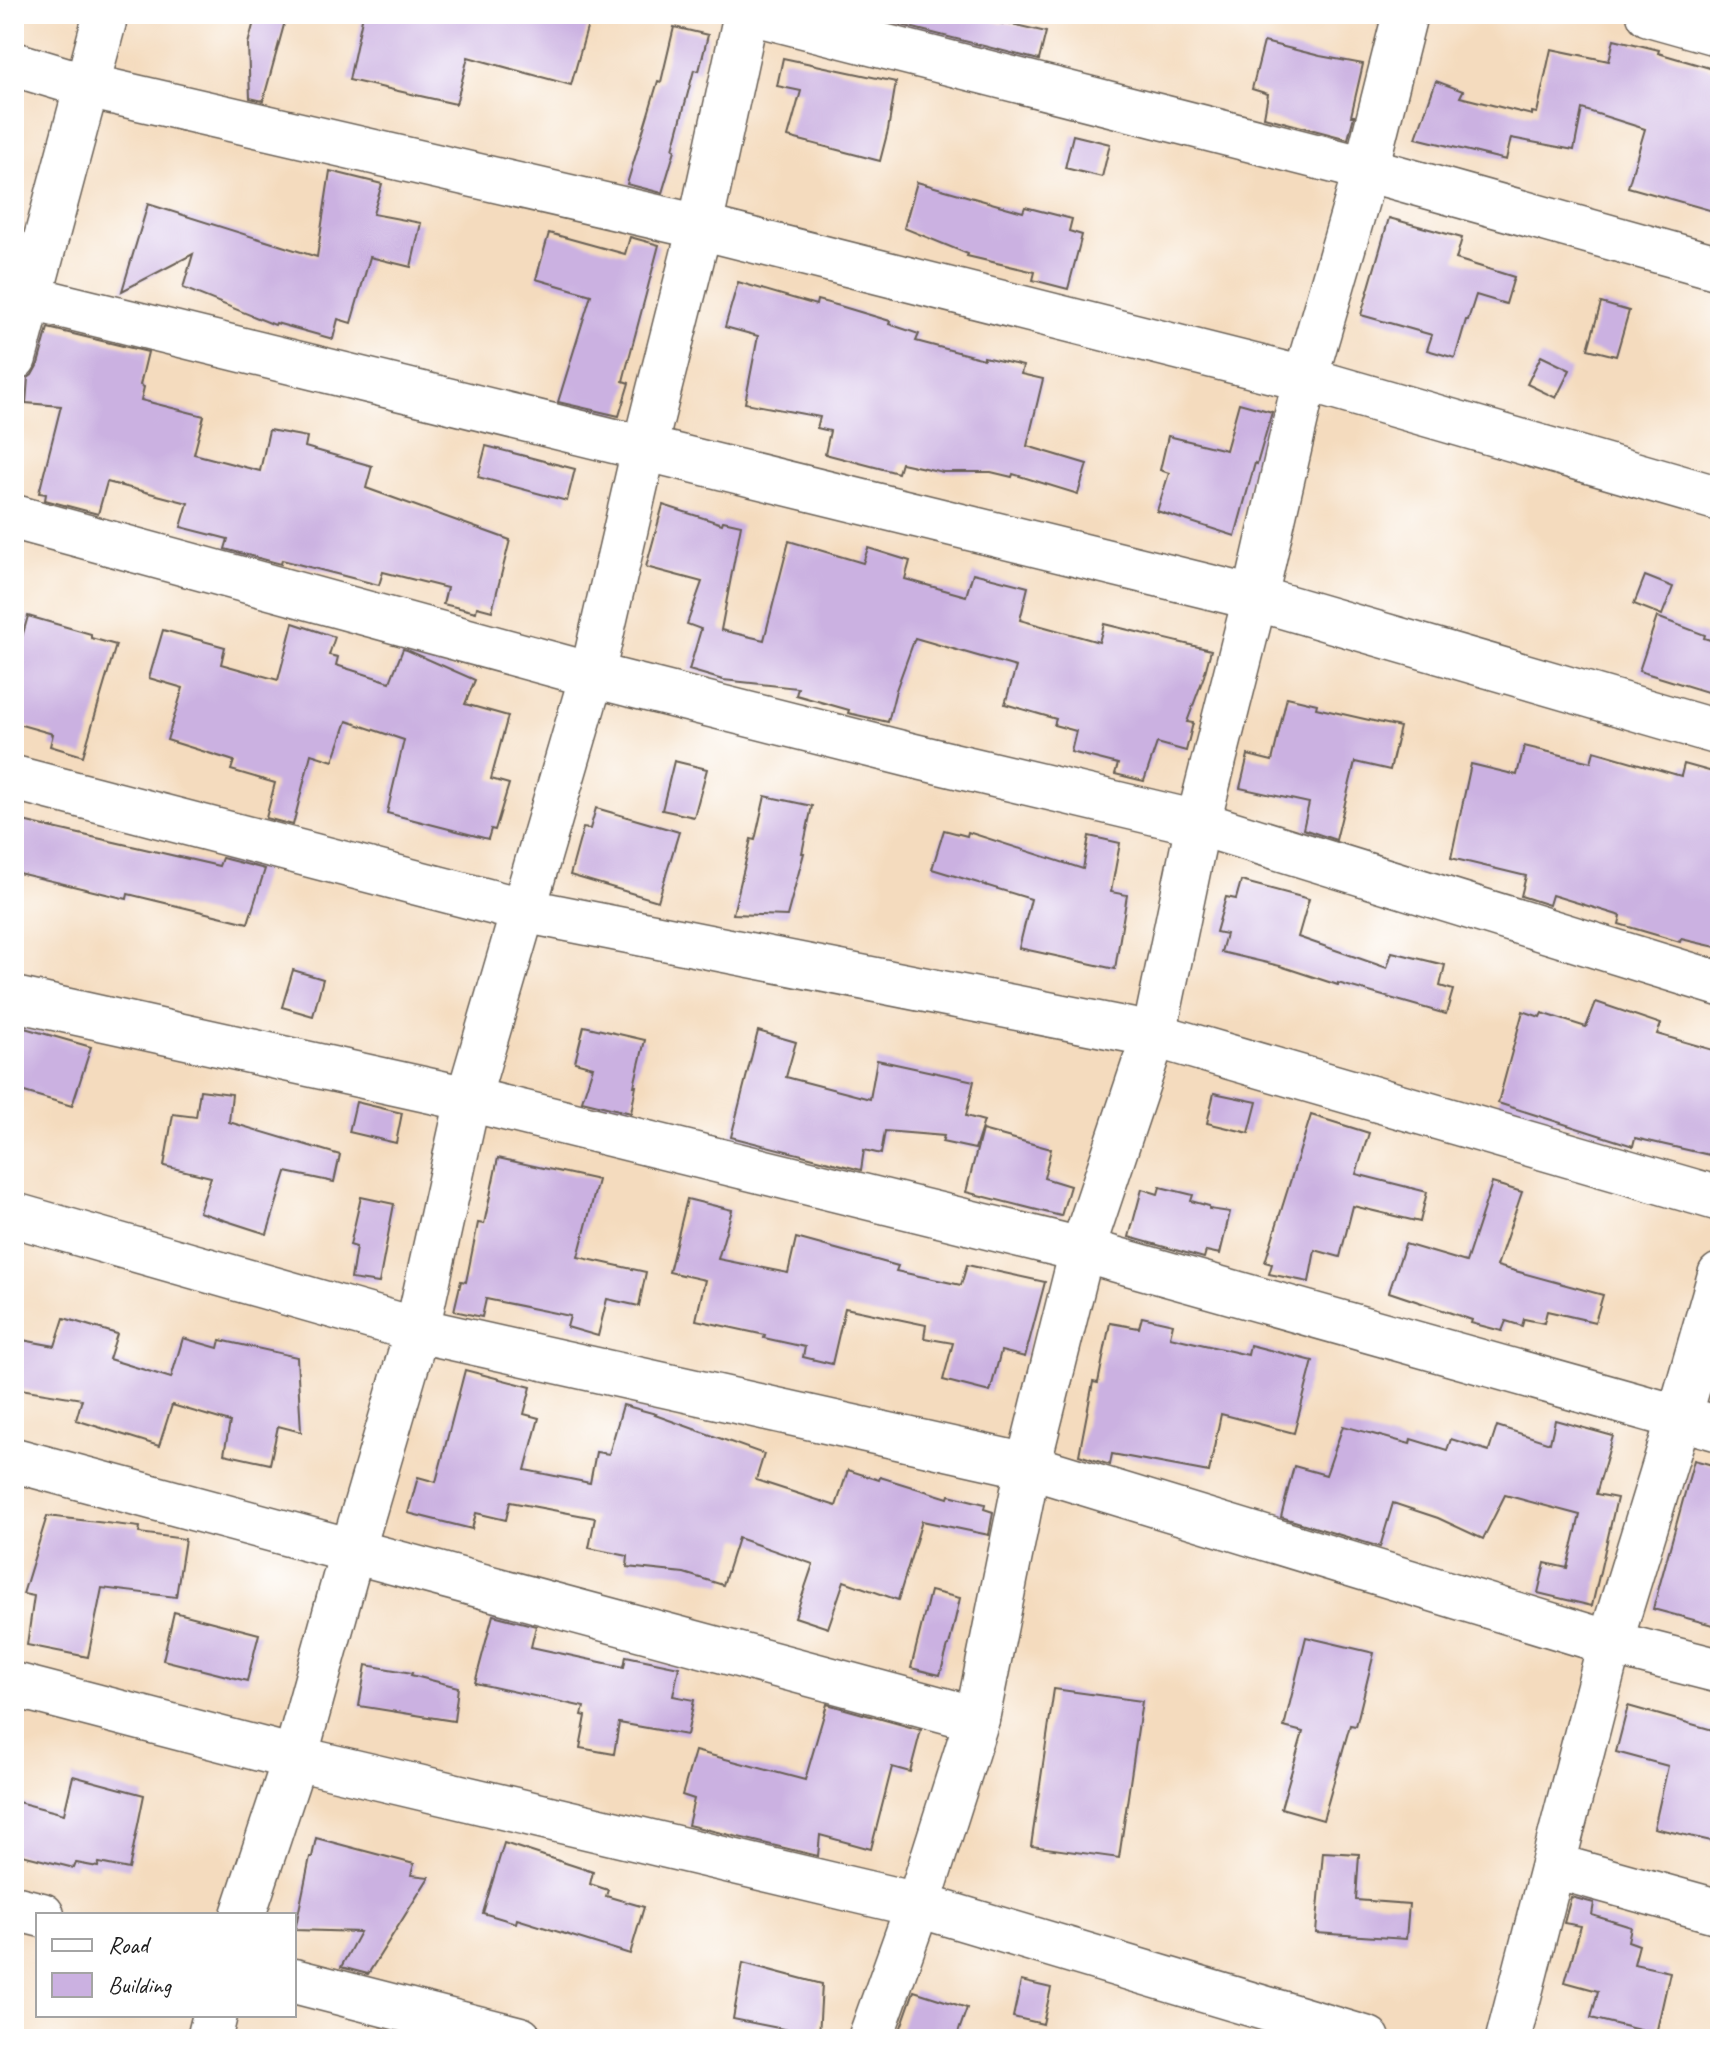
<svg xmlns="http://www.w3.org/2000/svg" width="1734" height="2053" font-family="Caveat,sans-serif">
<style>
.building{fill:#cbb1e1}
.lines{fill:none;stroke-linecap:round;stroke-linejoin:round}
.minor-casing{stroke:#685f55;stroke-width:47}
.minor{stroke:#fff;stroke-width:44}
</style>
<rect width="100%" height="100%" fill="#fff"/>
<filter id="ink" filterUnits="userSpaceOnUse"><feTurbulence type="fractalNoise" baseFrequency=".0125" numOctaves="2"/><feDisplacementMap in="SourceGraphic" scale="16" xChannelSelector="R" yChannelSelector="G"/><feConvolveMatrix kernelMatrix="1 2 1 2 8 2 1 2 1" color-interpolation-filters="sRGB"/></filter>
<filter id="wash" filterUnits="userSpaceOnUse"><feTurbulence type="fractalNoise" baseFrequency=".006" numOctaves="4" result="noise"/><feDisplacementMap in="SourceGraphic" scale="32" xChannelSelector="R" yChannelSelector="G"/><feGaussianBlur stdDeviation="1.8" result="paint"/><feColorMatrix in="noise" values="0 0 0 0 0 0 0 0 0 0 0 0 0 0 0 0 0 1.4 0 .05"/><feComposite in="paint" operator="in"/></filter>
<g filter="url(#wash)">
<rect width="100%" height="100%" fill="#f4dbbe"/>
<g id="blocks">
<g class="building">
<path d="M256,14h31l-24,87 -13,-3 -2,-54z"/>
<path d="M363,14h228l-20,71 -103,-28 -12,47 -107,-24z"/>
<path d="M887,14h81l35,10v-2l43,10 -7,28 -153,-39z"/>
<path d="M674,27l34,8 -9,36 -5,-1 -21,79 2,1 -13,43 -35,-9 31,-103 3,1z"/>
<path d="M1614,39l45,11 -1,3 62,18v142l-92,-26 17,-58 -63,-20 -8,41 -63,-12 -5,22 -90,-22 20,-57 27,10 -3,6 72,18v-3l5,1 14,-64 58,12z"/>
<path d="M1264,42l56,14 43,8 -12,52h3l-6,23 -84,-22 4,-23 -16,-5z"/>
<path d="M783,58l113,24 -8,48 -8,31 -92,-24 13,-46 -24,-5z"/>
<path d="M1073,135l37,9 -8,33 -37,-9z"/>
<path d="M330,171l52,13 -9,30 48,9 -10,44 -41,-10 -19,66 -13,-4 -5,20 -57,-16 -1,2 -92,-37 10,-34 -71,37 26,-87 169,53z"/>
<path d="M917,182l106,30 2,-5 47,12 -3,12 13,4 -14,54 -35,-9 2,-8 -68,-16 1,-2 -64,-26z"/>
<path d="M1389,218l73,20 -6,21 58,18 -8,27 -30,-9 -8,25h-2l-11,38 -28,-8 5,-15 -71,-20z"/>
<path d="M549,233l76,21 5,-17 29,8 -36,136 6,2 -10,33 -61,-14 33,-107 -55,-16z"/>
<path d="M738,282l78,23 1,-5 23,6 50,15 -1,3 30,10 -3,7 68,18v-2l39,9 -2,8 22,5 -16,67 60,18 -9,30 -65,-20 -1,3 -21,-5h-48l-42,-9 -3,10 -73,-19 5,-23 -13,-3 3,-11 -75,-14 13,-67 -33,-9z"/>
<path d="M1601,303l28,8 -13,45 -28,-7z"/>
<path d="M48,328l100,24 -8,33 4,2 -3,13 63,16 -10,38 66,17 9,-41 38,7 -2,10 67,19 -6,22 144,52 -18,71 -15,-4 -1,5 -33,-8 4,-16 -64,-16 -4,13 -97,-25 -1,4 -56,-15 3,-10 -47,-12 7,-24 -81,-21 -9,32 -53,-14 1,-6 -7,-1 22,-87 -35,-3 2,-25 4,-3 6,-11z"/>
<path d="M1541,356l29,14 -14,28 -29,-14z"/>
<path d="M1239,403l33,9 -15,52 -2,-1 -20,73 -78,-25 12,-38 -9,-3 8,-34 58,14z"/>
<path d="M486,446l89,23 -8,32 -89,-24z"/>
<path d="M663,505l59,19 1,-3 18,4 -20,105 43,10 25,-99 74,22 5,-15 42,13 -5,18 61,17 7,-23 55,14 -8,33 79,22 5,-18 107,26 -7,26 -17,46 6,1 -7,28 -29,-8 -13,38 -29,-7 3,-10 -47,-12 5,-21 -22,-6 2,-6 -51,-15 11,-37 -101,-29 -19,52 -8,32 -40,-9 1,-3 -53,-15 2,-7 -75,-8 -34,-10 12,-41 -14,-5 15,-42 -56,-15z"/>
<path d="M1645,576l28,11 -11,28 -28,-11z"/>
<path d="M28,616l63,18v4l25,7 -33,111 -33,-10 3,-12 -39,-11v-58z"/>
<path d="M1657,617l48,18 -1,3 16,5v53l-81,-25z"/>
<path d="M293,623l42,14 -6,18 9,2 -2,8 54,17 13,-33 4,1 68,30 -10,24 43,12 -17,63 18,5 -14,46 -4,-1 -3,10 -101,-26 17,-73 -57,-19 -14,40 -22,-7 -18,71 -27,-7 9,-35 -44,-13 3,-9 -67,-21 16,-52 -34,-10 14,-48 62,17 -4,17 57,16z"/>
<path d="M1287,697l30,7 -1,4 84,19 -10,43 -35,-8 -19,78 -33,-11 6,-26 -69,-15 8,-33 24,6z"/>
<path d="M1524,746l67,16 3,-11 87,25 3,-12 36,10v174l-39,-9 -1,3 -61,-18 2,-8 -69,-21 -3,10 -28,-9 5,-20 -75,-18 20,-94 46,11z"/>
<path d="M674,761l33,8 -13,48 -32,-7z"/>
<path d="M765,796l47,10 -10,47h2l-17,63 -54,-2 18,-75 4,1z"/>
<path d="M596,808l83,24 -21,69 -88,-26 13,-47 7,1z"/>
<path d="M14,819l205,47 3,-8 43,11 -17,54 -120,-29 -1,5 -113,-27z"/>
<path d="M944,830l23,6 1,-4 115,37 6,-33 31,7 -9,49 16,3 -12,74 -96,-21 12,-49 -99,-30z"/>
<path d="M1241,881l68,18 -11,38 89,31 5,-16 53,13 -5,21 13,4 -7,24 -108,-31v2l-58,-19 -59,-14 5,-18 -10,-2 10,-35 10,2z"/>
<path d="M293,970l30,9 -10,37 -31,-9z"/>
<path d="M1596,1002l65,22 -4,10 63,18v84l-6,20 -79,-18 -2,8 -135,-43 25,-92 17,6 2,-4 44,14z"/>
<path d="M14,1025l77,22 -19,59 -58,-17z"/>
<path d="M584,1026l61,14 -11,46h2l-5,27 -49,-12 11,-34 -18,-5z"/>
<path d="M758,1031l38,11 -10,35 84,22 7,-39 97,21 -8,35 18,5 -9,28 -33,-7 2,-6 -59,-5 -4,23 -17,-4 -3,20 -130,-33z"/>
<path d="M200,1090l32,4 -3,28 111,33 -6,27 -48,-10 -19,62 -68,-22 12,-35 -47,-11 9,-52 23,3z"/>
<path d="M1214,1093l43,9 -8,31 -42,-10z"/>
<path d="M356,1102l46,11 -6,30 -47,-11z"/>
<path d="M1311,1115l58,18 -13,41 71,18 -7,30 -67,-16 -13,51 -25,-7 -6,32 -40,-8 3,-10 -7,-2z"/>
<path d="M982,1130l69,19 -7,29 26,8 -9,30 -95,-24z"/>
<path d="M498,1158l100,22 -20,77 68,15 -7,34 -32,-7 -9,37 -31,-9 3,-11 -84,-17 -4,18 -28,-6 7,-30 5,1 12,-59 6,1z"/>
<path d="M1492,1183l30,9 -25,74 106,29 -8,27 -48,-11 -3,12 -20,-4 -2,7 -16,-5 -4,10 -31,-8 1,-3 -83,-28 16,-48 61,18z"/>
<path d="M1160,1187l33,8 -2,6 18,5v3l21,3 -10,42 -14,-3 -2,7 -75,-21 13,-48 16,5z"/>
<path d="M361,1197l33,7 -15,79 -28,-4 5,-32 -6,-2z"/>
<path d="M687,1199l45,11 -14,49 70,14 8,-35 102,28 -2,5 65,14 6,-20 78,17 -20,75 -24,-6 -11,41 -47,-12 10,-37 -29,-5 2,-13 -81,-17 -13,56 -29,-7 2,-10 -41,-9 1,-3 -69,-15 9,-40 -36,-8z"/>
<path d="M1142,1317l31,7 -3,13 78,18 2,-10 63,16 -19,72 -73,-19 -12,58 -97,-18 -2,11 -31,-10 14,-73 5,1 12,-60 29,5z"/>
<path d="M64,1318l53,16 -8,25 62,19 12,-40 35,10 2,-8 77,17 4,75 -23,-6 -8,38 -46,-10 6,-32 -58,-17 -13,41 -83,-26 6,-21 -68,-11v-30l3,-19 38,7z"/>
<path d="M465,1370l66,17 -7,27 15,4 -14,52 65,13 6,-31 13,2 14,-49 33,9 -1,1 109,39 -8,26 80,26 12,-36 31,10 1,-3 68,21 1,-3 36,9 -1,5 9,3 -4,23 -67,-14 -24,79 -54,-19 -16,47 -33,-11 18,-53 -75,-26 -15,47 -39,-12 -57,-6 1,-11 -39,-8 6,-30 -85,-16 -4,18 -30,-7 -4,16 -64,-16 10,-36 18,5z"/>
<path d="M1555,1420l58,16 -17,58 21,4 -25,108 -54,-13 7,-30 22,5 13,-53 -75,-20 -22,44 -45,-21 -45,-15 -13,44 -99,-30 13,-51 32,9 17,-49 67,18 1,-5 36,11 4,-11 38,12 8,-25 53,17z"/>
<path d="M1694,1460l26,7v160l-67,-18z"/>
<path d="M47,1516l93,11 -1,6 46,6 -9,58 -74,-9 -14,69 -61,-12 7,-49 -11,-2z"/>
<path d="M930,1591l30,7 -11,48h-1l-8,29 -29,-7z"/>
<path d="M174,1612l85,22 -12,47 -84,-21z"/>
<path d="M493,1615l43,11 -5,21 93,20 2,-11 53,11 -6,29 21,4 -7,35 -68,-12 -5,31 -34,-6 6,-32 -4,-1 2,-8 -109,-24z"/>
<path d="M1306,1637l68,16 -18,73 -6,-1 -27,95 -42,-12 22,-76 -19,-5z"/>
<path d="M366,1665l46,8 -1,2 47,12 -4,34 -95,-15z"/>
<path d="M1054,1689l88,12 -23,157 -88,-12z"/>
<path d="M827,1704l94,26 -11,42 -18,-5 -21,82 -51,-14 -2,21 -130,-31 6,-26 -12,-4 13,-44 110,29z"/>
<path d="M1628,1706l92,26v111l-66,-15 14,-62 -52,-14z"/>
<path d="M73,1776l71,19 -15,74 -30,-6 -1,4 -22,-4 -2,5 -60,-15v-52l50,13z"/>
<path d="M316,1838l98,26 -3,11 18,2 -61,97 -27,-7 19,-35 -65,-2 15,-73h2z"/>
<path d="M504,1843l89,29 -3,12 18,6 -2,6 38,11 -14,47 -113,-35 -1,4 -33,-10z"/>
<path d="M1323,1852l36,2 -3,46 53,4 -3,35 -90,-6z"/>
<path d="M1571,1897l23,6 -2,12 39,12 -3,14 11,4 -5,19 36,8 -14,62 -65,-16 7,-27 -33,-9 16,-56 -17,-3z"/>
<path d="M743,1963l79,21 -3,52 -86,-17z"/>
<path d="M1021,1981l30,7 -8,36 -30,-7z"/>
<path d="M914,1991l53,17 -11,31h-59z"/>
</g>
</g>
</g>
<g filter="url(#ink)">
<use href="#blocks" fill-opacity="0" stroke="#685f55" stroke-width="2"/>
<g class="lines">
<g class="minor-casing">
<g id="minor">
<path d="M757,14l609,155 354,99"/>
<path d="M1649,14l71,20"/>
<path d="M14,64l73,22 613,141 605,152 415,120"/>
<path d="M14,294l1241,304 465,135"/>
<path d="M14,358l92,-344"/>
<path d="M14,517l578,158 322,81 284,67 522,161"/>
<path d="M14,778l508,132 632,125 566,164"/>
<path d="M14,999l454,100 614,151 638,179"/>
<path d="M14,1215l403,115 611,136 582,177 110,28"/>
<path d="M14,1460l963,259"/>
<path d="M14,1685l281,73 623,147 450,134"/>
<path d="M1554,1866l166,46"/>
<path d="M14,1908l28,7"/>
<path d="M243,1915l52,-157 57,-206 65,-222 51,-231 124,-424 52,-226 56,-222 46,-213"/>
<path d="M294,1981l226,58"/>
<path d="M209,2039l6,-24"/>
<path d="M870,2039l48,-134 59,-186 51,-253 54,-216 72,-215 44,-212 57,-225 50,-219 61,-210 39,-155"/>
<path d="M1508,2039l102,-396 69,-225 41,-143"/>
</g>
</g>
<use href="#minor" class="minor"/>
</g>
</g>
<rect width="1734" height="2053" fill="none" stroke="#fff" stroke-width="48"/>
<rect x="36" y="1913" width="260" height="104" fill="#ffffff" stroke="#a4a4a4" stroke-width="2"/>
<rect x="52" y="1939" width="40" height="12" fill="#ffffff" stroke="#a4a4a4" stroke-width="2"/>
<text x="108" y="1953" font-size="24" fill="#1c1c1c">Road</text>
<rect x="52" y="1973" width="40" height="24" fill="#cbb1e1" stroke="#a4a4a4" stroke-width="2"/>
<text x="108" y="1993" font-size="24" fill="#1c1c1c">Building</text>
</svg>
